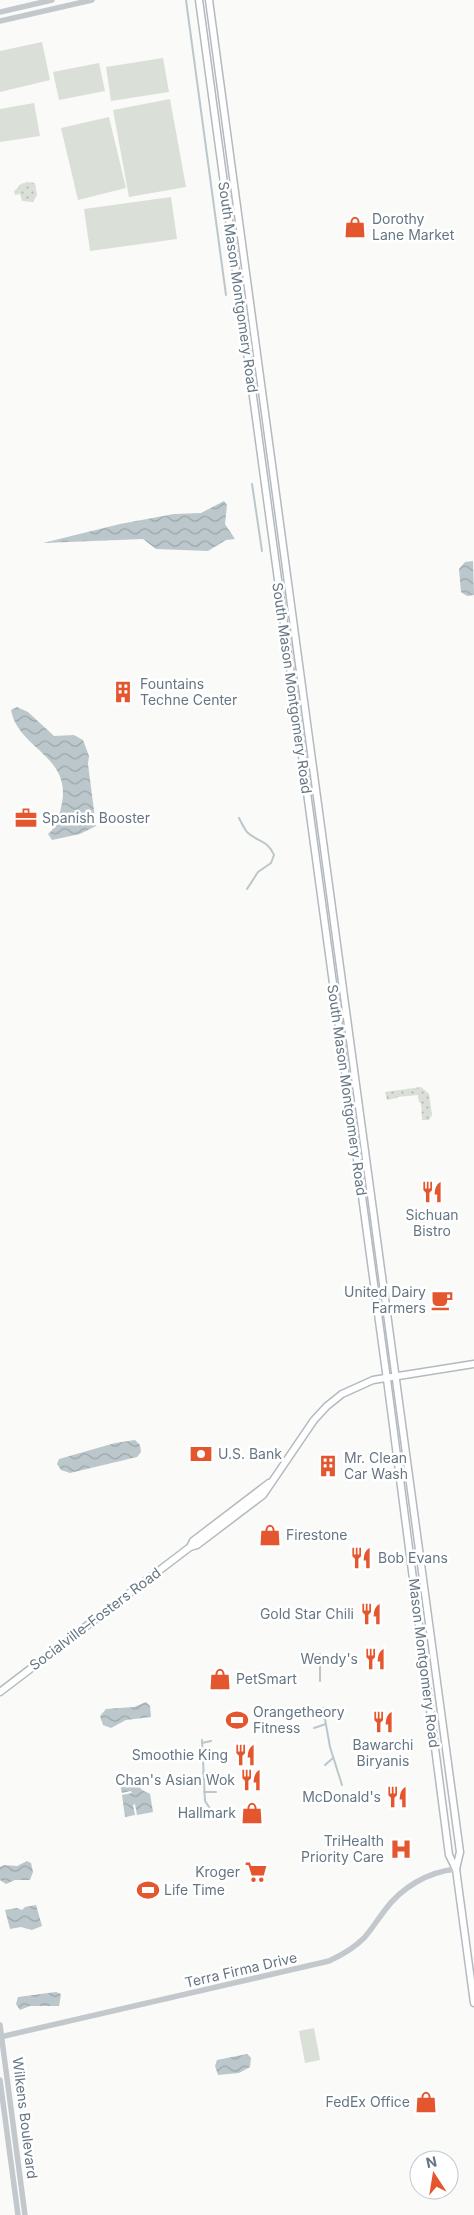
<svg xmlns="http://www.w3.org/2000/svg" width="474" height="2215" font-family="Inter,sans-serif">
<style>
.park{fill:url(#park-dots)}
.pitch{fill:#dadfd7}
.water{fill:url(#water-waves)}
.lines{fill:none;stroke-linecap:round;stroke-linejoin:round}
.stream{stroke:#bbc7cb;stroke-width:2}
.secondary-casing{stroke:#b3babf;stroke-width:9}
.tertiary{stroke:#c3c8cc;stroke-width:5.5}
.secondary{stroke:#fff;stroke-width:6}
.labels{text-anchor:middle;stroke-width:5;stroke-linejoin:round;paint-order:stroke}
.poi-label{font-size:14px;fill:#657683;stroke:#fff;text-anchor:start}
.street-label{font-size:14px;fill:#657683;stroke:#fff}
</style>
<defs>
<pattern id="park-dots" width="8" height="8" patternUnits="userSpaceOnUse" patternTransform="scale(1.25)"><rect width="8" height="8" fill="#dadfd7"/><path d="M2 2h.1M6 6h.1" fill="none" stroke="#b4b9b4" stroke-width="1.8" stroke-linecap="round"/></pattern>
<pattern id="water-waves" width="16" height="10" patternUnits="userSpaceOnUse" patternTransform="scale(1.25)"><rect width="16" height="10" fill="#bbc7cb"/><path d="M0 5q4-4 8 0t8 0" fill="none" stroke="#9ca6aa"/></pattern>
</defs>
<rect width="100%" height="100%" fill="#fafaf8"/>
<g class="park">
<path d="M27,182l8,1 2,12 -4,7 -11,-1 -2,-7 -5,1 -1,-4 4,-3 1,-3z"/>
<path d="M421,1087l8,7 3,21 -3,5h-7l-1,-17 -2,-1 -1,-7 -21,2v1l-10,2 -2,-8z"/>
</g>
<g class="pitch">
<path d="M42,42l8,38 -50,12v-41z"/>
<path d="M163,58l6,34 -58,9 -5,-34z"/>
<path d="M99,63l6,28 -46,9 -6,-28z"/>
<path d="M170,99l16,88 -57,10 -16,-87z"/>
<path d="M34,103l6,33 -40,6v-33z"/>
<path d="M109,117l17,71 -48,12 -17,-72z"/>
<path d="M171,197l6,42 -87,12 -6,-42z"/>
<path d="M314,2028l6,32 -15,3 -6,-32z"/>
</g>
<g class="water">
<path d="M224,501l3,4 -2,19 10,15 -9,1 -18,11 -52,-2 -13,-10 -100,4 77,-19 54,-10 27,-1z"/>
<path d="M473,561l1,34 -7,1 -6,-4 -2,-23 6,-7z"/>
<path d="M17,707l11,5 26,24 20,-1 9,5 6,16 -1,8 8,62 -16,8 -28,6 -4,-6c9,-7 10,-15 13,-26 13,-53 -42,-57 -50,-98z"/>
<path d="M135,1440l5,5 1,7 -4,5 -67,16 -9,-3 -4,-6 2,-5 56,-16z"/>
<path d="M146,1702l4,4 1,11 -25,3 -15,8 -8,-3 -3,-9 6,-7 28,-2z"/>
<path d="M135,1782l7,8 8,4 3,18 -16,3 -2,-11 -2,1 2,10 -10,2 -3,-22 10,-2 -1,-2 -9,2 -2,-8z"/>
<path d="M27,1861l4,2 2,9 -3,8h-15l-9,4 -6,-4v-13l4,-2 13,1z"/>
<path d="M36,1905l6,21 -10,4 -11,-3 -11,2 -5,-19 12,-2 5,2 3,-3z"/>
<path d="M56,1992l5,2 -2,12h-29l-10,4 -4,-6 2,-7z"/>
<path d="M247,2054l4,4 -1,9 -11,6 -21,2 -3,-9 2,-6z"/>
</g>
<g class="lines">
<g class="stream">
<path d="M186,0l40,295"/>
<path d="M252,484l10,67"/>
<path d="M239,818c2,4 5,10 8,14 10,10 21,8 27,23l-3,8 -13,9 -11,17"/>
<path d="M320,1654v27"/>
<path d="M323,1708l7,39 12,38"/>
<path d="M314,1728l12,-4"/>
<path d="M202,1740l3,61 10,15"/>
<path d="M202,1743l9,-2"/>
<path d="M325,1765l8,-7"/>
<path d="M203,1773h13"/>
<path d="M204,1792h12"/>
</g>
<g class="secondary-casing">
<g id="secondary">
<path d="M199,0l189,1387 61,468 7,14 18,134"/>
<path d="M209,0l251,1852 -4,17"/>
<path d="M190,1547l3,-6 76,-58"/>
<path d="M0,1692l190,-145 7,-2 66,-50 51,-75 13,-14 15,-12 31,-14 101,-16"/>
</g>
</g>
<g class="tertiary">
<path d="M0,12l52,-12"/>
<path d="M0,21l92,-21"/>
<path d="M0,2025l25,190"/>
<path d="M0,2037l329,-76c13,-6 25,-13 35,-23 8,-9 14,-19 21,-28 17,-23 43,-38 71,-41"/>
<path d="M0,2080l18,135"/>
</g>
<use href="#secondary" class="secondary"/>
</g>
<defs>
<g id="shop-bare" transform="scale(1.725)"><path d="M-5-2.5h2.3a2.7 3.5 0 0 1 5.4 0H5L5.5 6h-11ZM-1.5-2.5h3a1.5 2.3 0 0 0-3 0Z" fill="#e4572e" stroke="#fff" stroke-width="2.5" paint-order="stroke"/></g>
<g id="building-bare" transform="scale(1.725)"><path d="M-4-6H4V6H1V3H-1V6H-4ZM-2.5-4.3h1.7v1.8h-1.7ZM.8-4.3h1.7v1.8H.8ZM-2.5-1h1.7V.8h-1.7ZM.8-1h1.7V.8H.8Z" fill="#e4572e" stroke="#fff" stroke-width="2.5" paint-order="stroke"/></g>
<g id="office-bare" transform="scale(1.725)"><path d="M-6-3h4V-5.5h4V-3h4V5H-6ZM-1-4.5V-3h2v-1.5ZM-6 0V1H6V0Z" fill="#e4572e" stroke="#fff" stroke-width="2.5" paint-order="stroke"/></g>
<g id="restaurant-bare" transform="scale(1.725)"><path d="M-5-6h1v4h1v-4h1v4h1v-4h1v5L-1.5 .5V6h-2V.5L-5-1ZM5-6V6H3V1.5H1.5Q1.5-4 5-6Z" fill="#e4572e" stroke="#fff" stroke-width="2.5" paint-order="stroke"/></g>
<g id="cafe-bare" transform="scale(1.725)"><path d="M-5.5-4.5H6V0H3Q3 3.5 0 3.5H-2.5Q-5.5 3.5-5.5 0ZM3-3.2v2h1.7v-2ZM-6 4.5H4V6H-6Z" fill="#e4572e" stroke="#fff" stroke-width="2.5" paint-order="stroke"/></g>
<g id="bank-bare" transform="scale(1.725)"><path d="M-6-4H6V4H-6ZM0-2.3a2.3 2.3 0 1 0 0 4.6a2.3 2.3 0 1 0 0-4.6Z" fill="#e4572e" stroke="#fff" stroke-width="2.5" paint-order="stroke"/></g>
<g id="stadium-bare" transform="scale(1.725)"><path d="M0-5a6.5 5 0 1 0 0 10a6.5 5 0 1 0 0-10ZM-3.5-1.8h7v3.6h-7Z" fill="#e4572e" stroke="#fff" stroke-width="2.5" paint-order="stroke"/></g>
<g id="hospital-bare" transform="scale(1.725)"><path d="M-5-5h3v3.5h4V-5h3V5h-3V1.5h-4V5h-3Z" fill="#e4572e" stroke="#fff" stroke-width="2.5" paint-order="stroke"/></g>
<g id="supermarket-bare" transform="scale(1.725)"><path d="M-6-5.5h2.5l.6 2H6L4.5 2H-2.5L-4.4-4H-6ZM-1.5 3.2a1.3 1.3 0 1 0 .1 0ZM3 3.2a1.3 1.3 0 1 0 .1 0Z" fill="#e4572e" stroke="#fff" stroke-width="2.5" paint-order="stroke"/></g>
</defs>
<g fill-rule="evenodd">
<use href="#shop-bare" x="355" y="227"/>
<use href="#building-bare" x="123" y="692"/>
<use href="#office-bare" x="26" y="818"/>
<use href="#restaurant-bare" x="432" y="1192"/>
<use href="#cafe-bare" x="442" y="1300"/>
<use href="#bank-bare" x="201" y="1454"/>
<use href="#building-bare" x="328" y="1466"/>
<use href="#shop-bare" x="270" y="1535"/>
<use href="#restaurant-bare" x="361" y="1558"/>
<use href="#restaurant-bare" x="371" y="1614"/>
<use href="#restaurant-bare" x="375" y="1659"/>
<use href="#shop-bare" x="220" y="1679"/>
<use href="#stadium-bare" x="237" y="1720"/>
<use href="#restaurant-bare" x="383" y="1722"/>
<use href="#restaurant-bare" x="245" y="1755"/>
<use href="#restaurant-bare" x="251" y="1780"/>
<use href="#restaurant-bare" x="397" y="1797"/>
<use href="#shop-bare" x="252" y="1813"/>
<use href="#hospital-bare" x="401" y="1849"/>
<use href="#supermarket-bare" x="256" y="1872"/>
<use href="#stadium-bare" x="148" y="1890"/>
<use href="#shop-bare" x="426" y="2102"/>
</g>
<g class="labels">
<g class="poi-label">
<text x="372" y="224">Dorothy<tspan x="372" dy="16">Lane Market</tspan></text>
<text x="140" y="689">Fountains<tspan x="140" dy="16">Techne Center</tspan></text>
<text x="42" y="823">Spanish Booster</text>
<text x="432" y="1220" text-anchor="middle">Sichuan<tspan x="432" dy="16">Bistro</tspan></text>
<text x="426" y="1297" text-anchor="end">United Dairy<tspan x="426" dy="16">Farmers</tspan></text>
<text x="218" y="1459">U.S. Bank</text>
<text x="344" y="1463">Mr. Clean<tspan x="344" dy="16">Car Wash</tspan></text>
<text x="286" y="1540">Firestone</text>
<text x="378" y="1563">Bob Evans</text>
<text x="354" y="1619" text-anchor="end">Gold Star Chili</text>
<text x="358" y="1664" text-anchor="end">Wendy's</text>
<text x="236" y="1684">PetSmart</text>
<text x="253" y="1717">Orangetheory<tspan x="253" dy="16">Fitness</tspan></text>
<text x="383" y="1750" text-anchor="middle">Bawarchi<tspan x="383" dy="16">Biryanis</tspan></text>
<text x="228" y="1760" text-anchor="end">Smoothie King</text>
<text x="235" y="1785" text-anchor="end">Chan's Asian Wok</text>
<text x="381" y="1802" text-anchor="end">McDonald's</text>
<text x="236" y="1818" text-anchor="end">Hallmark</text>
<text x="384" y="1846" text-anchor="end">TriHealth<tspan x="384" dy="16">Priority Care</tspan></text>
<text x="240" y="1877" text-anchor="end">Kroger</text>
<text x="164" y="1895">Life Time</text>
<text x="410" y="2107" text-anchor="end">FedEx Office</text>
</g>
<g class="street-label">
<text transform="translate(238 287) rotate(82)" y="5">South Mason Montgomery Road</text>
<text transform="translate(292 688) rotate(82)" y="5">South Mason Montgomery Road</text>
<text transform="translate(347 1090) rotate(82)" y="5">South Mason Montgomery Road</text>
<text transform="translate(95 1619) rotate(-37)" y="5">Socialville–Fosters Road</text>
<text transform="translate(424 1663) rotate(83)" y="5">Mason Montgomery Road</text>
<text transform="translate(241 1970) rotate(-13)" y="5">Terra Firma Drive</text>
<text transform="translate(25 2118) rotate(83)" y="5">Wilkens Boulevard</text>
</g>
</g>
<g transform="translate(434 2175) rotate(348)"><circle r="24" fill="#ffffff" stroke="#c1c8cd"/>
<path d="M0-4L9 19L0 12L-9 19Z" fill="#e4572e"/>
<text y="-8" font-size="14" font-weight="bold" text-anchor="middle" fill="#657683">N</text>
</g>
</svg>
